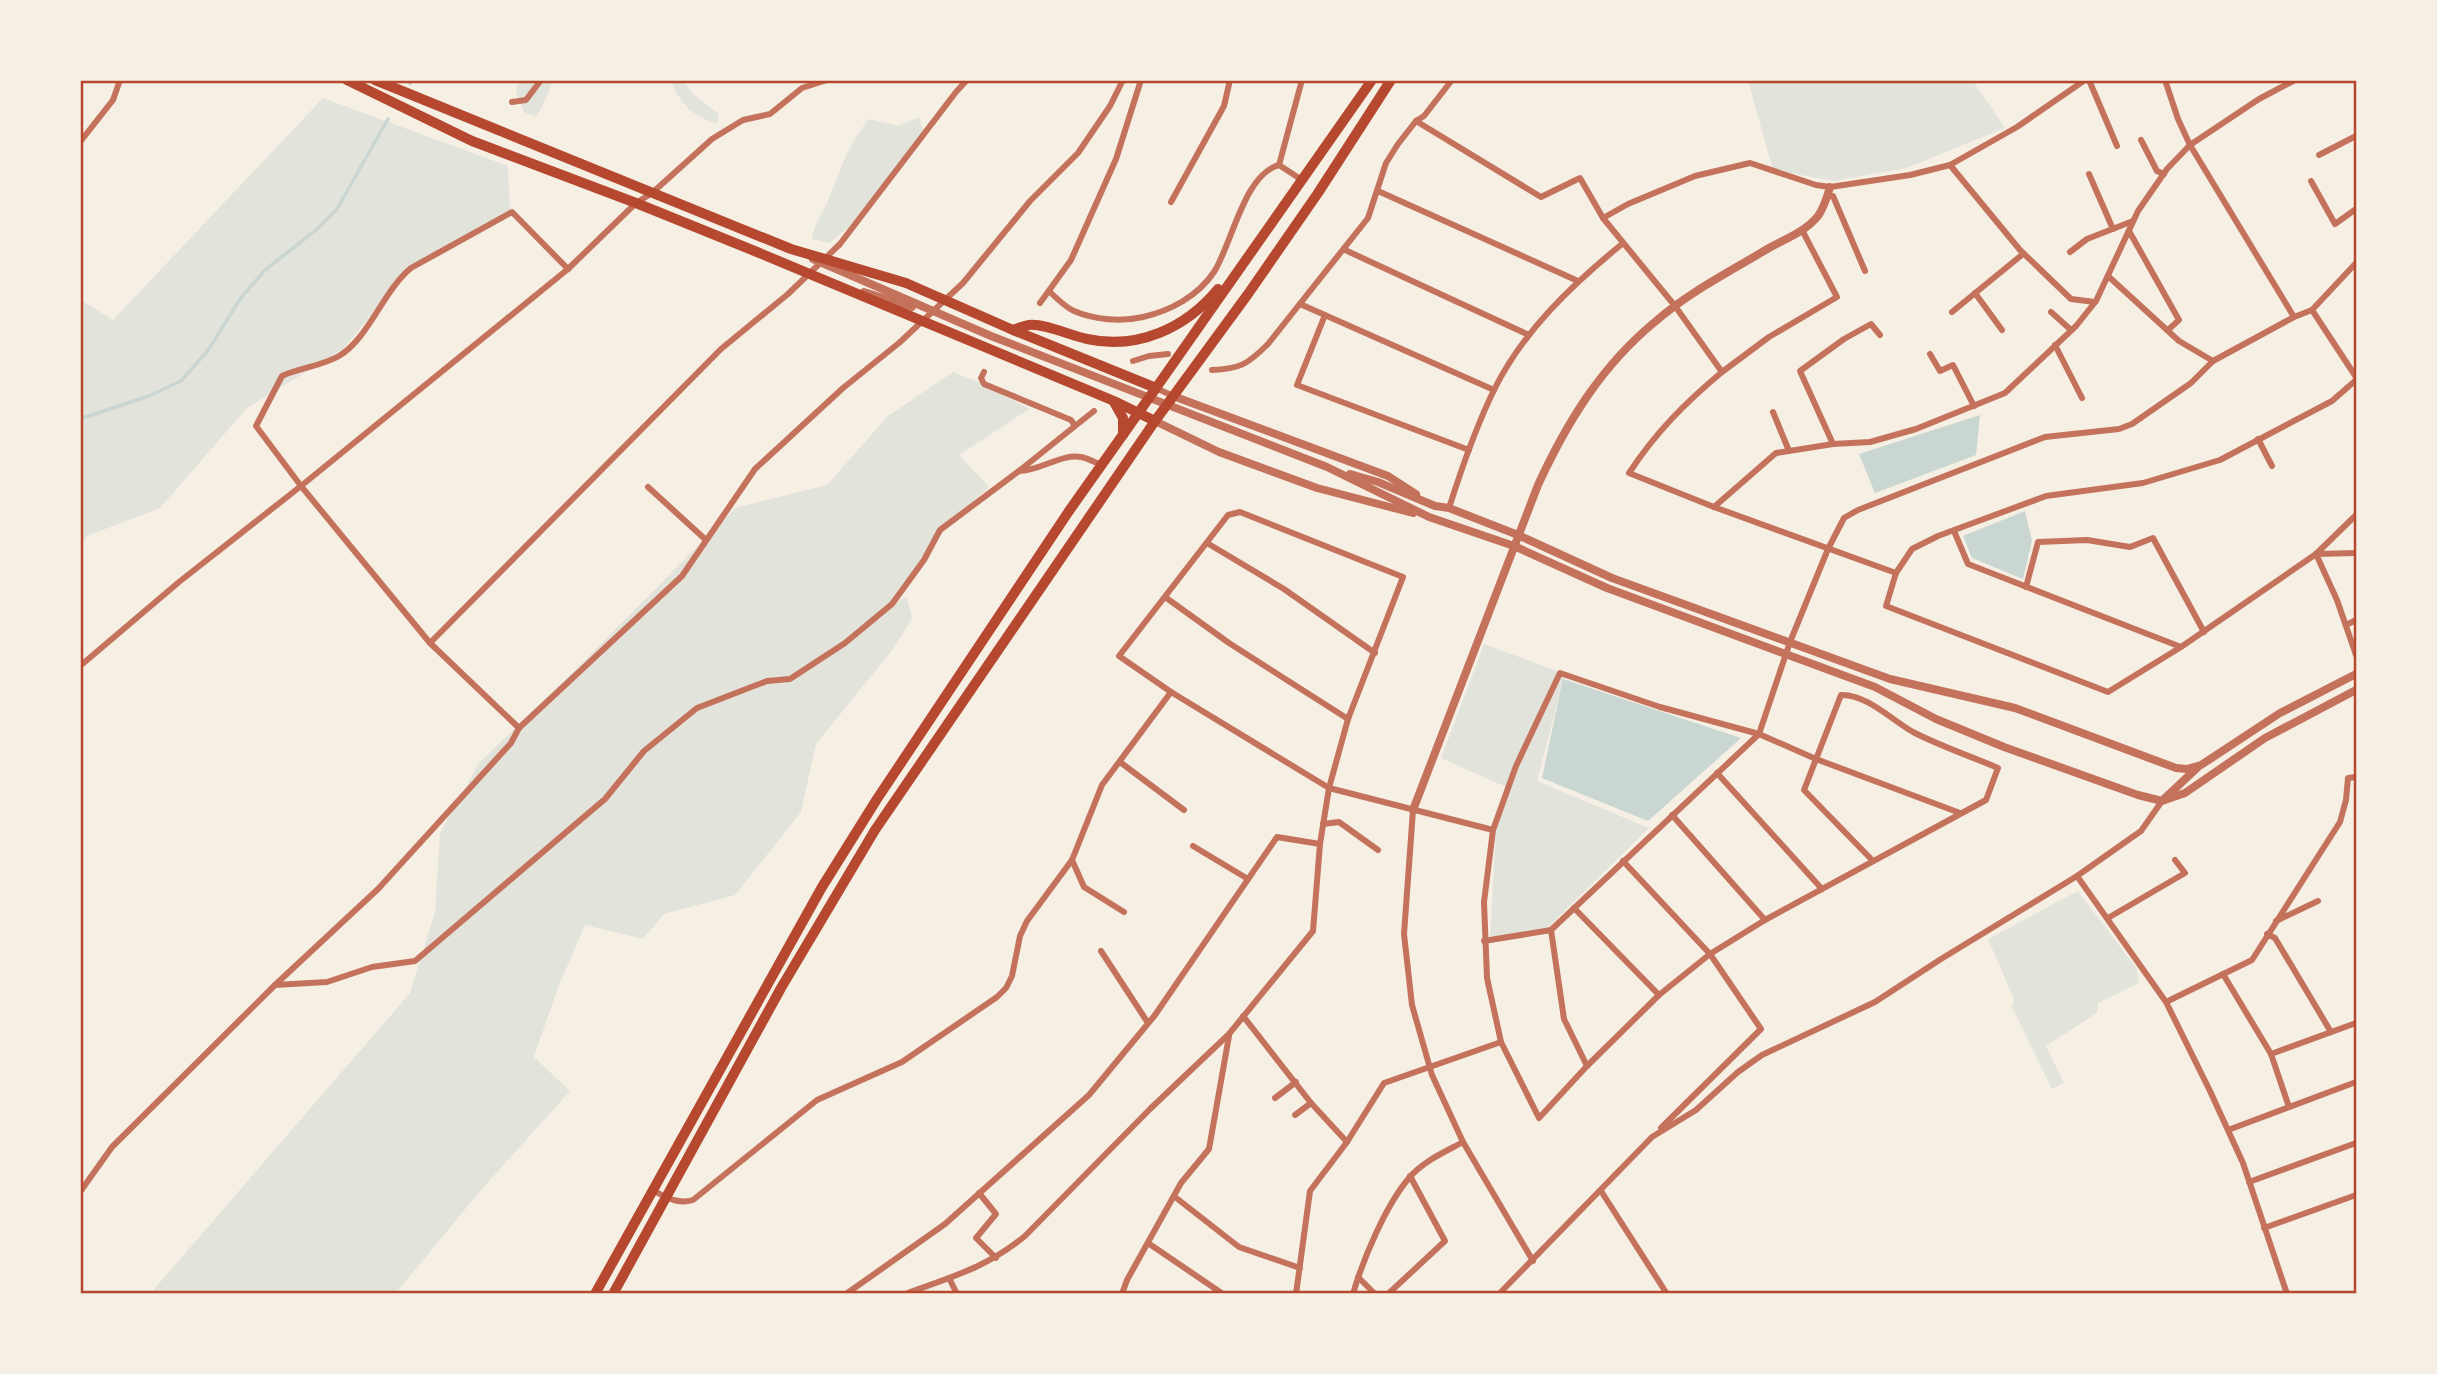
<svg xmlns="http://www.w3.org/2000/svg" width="2437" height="1374" font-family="Figtree,sans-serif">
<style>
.green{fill:#e2e4dc}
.water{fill:#c9d6d2}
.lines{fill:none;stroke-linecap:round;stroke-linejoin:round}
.stream{stroke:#c9d6d2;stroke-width:3.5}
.minor{stroke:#c5725c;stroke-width:6}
.tertiary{stroke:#c5725c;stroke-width:8}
.primary{stroke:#b5482f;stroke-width:10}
.trunk{stroke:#b5482f;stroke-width:10}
.neatline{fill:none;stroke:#b5482f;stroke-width:2.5}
</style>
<rect width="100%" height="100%" fill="#f6efe4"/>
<g class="green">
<path d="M517,81h36l-10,24 -7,12 -12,-5 -8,-20z"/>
<path d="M671,81h13l8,12 27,21 -3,10c-24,-10 -35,-18 -45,-43z"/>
<path d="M1748,81h225l32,47 -99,40 -72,13 -61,-11z"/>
<path d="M323,98l185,68 2,44 -102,60 -65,79 -96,59 -87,100 -73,28 -6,10v-246l32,20z"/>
<path d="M919,117l5,16 -75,94 -20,16 -17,-4c2,-16 11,-26 17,-41 13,-31 18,-52 40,-79l30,7z"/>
<path d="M953,372l31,12 45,25 -70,46 30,32 -46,40 -51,77 -15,11 30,-19 5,23 -19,30 -77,95 -15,68 -66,83 -71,19 -21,25 -58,-14 -28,65 -23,67 36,34 -89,99 -85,103 -246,1 260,-301 25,-81 5,-79 39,-70 99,-96 157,-159 92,-23 61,-69z"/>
<path d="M1484,644l81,30 -28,107 112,47 -102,100 -57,10 6,-109 12,-41 -67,-30z"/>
<path d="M2078,891l59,78 2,14 -41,20 -1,10 -51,33 18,37 -12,6 -40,-82 2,-8 -26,-60z"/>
</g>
<g class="water">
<path d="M1980,415l-4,40 -101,38 -16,-39z"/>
<path d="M2025,511l7,30 -9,38 -51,-21 -9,-22z"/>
<path d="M1563,679l178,59 -93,83 -106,-43z"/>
</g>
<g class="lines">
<g class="stream">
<path d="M410,84l2,-4"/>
<path d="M80,419l69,-23 32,-15 28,-32 31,-50 25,-29 51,-40 21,-21 51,-90"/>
</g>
<g class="minor">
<path d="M2089,80l28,66"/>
<path d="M2165,80l13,39 12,26 104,172"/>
<path d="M512,102l14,-2 15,-20"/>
<path d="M1416,121l125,76 39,-19 23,40 72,88 47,66 47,-35 68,-40 -35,-67"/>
<path d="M2141,140l16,31 7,3"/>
<path d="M80,142l33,-42 7,-20"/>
<path d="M2319,155l37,-19"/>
<path d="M1279,165l23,-85"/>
<path d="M1950,165l70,85 51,49 24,3"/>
<path d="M2089,174l24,55"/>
<path d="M2311,181l24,43 21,-15"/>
<path d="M1378,191l200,90"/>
<path d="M1827,196h6l32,75"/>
<path d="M1171,202l53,-96 6,-26"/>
<path d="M1603,218l25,-14 67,-28 55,-13 66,22 14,2 80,-12 40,-10 67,-38 68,-47"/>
<path d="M2129,231l50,89 -11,10"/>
<path d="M1345,250l184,85"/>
<path d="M2070,252l17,-13 46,-18"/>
<path d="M2108,276l71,65 34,20 81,-44 18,-7 44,-47"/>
<path d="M1049,291c7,7 16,16 25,20 21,9 47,11 69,6 27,-6 55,-21 71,-45 18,-28 30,-98 65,-107l23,15"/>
<path d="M1975,293l27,37"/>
<path d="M1040,303l31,-43 45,-101 25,-79"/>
<path d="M1300,304l194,86"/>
<path d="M2312,310l44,67"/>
<path d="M1952,312l71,-58"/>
<path d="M2051,312l20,18"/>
<path d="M1325,315l-28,70 172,65"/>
<path d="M2055,345l27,53"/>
<path d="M1930,354l10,17 13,-6 21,41"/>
<path d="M1133,361l16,-5 19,-2"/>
<path d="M1212,370c28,-1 36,-6 56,-26l100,-126 18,-55 12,-19 18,-23 8,-5 28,-36"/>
<path d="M984,372l-3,6 3,6 87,36 4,6 -56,45c21,0 43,-18 62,-14 7,1 14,6 21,8"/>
<path d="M1722,372c-37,31 -66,60 -93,101l85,34 182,66"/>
<path d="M2356,380l-24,21 -112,59 -77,23 -97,13 -108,40 -26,13 -16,24 -10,33 222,86 73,-45 135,-93 40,-39"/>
<path d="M1156,388l17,8"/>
<path d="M1773,412l16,39"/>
<path d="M1075,426l19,-15"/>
<path d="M2258,439l14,27"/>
<path d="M1833,444l-33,-73 44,-32 27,-15 9,11"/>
<path d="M648,487l58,53"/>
<path d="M1714,507l62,-54 57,-9 37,-2 46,-13 89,-36 71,-67 20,-25 42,-90 29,-42 23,-24 69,-46 36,-19"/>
<path d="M1449,508c13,-41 27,-82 46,-120 29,-58 78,-104 127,-144"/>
<path d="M1954,531l14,33 213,83"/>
<path d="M1207,543l77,46 91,64"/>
<path d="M2316,554l21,46 19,55"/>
<path d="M2316,554l40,-1"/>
<path d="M2026,587l12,-45 49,-2 43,7 23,-9 51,94"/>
<path d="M1165,597l64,46 119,76"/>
<path d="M2346,625l10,-5"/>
<path d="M430,643l291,-294 67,-55 52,-50 116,-152 11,-12"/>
<path d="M80,666l99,-84 122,-96 267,-217 68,-66 16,-10 60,-54 31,-19 27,-6 32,-26 25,-8"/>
<path d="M519,728l163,-152 73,-107 88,-81 56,-45 64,-60 67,-82 48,-48 32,-47 13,-26"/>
<path d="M1120,762l64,48"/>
<path d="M1717,773l105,116"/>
<path d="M1413,810l-9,124 8,71 20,70 31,67 70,119"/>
<path d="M1672,815l93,105"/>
<path d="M1323,824l16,-2 39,28"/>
<path d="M1193,846l55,33"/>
<path d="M1072,860l12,27 40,25"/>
<path d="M1623,861l87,93 51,75 -100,99"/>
<path d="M1873,861l-69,-71 37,-95c25,-1 51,25 72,37 27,14 57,24 85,36l-12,32 -221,120 -55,34 -51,41 -72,71 -48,52 -38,-76 -14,-64 -3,-76 9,-72 23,-64 44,-93 100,34 99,27 57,25 144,54"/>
<path d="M2077,876l89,126 44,89 33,72 44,131"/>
<path d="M1574,908l85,87"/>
<path d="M2108,918l77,-45 -10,-13"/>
<path d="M2276,921l42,-20"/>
<path d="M1551,930l13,89 23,47"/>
<path d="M2267,934l8,4 56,94"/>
<path d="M1484,941l67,-11 208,-196 31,-92 38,-93 16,-31 14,-8 187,-73 74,-8 13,-5 59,-41 22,-22"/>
<path d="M1101,951l47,72"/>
<path d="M2223,974l48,80 18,53"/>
<path d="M275,985l52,-3 45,-15 43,-6 190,-162 39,-48 53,-43 70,-27 23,-2 55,-36 47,-39 32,-44 16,-30 79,-59"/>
<path d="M2166,1002l86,-42 88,-138 6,-22 2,-22 8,-1"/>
<path d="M1243,1016l68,87 36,39"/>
<path d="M2271,1054l85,-31"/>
<path d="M1275,1098l21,-16"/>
<path d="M1295,1115l16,-12"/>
<path d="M2228,1130l128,-48"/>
<path d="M2249,1182l107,-39"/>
<path d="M652,1190c14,7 26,15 41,10l124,-100 85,-38 95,-65 9,-9 6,-12 8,-40 7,-15 45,-61 30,-75 69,-93"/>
<path d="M1601,1191l66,103"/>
<path d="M80,1192l32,-45 163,-162 103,-96 133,-146 8,-15 -89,-85 -129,-157 -45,-60 26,-50c17,-8 40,-10 57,-20 30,-18 44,-65 72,-88l101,-56 56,57"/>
<path d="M979,1193l17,21 -20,24 20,20"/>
<path d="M1175,1197l64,50 61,21"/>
<path d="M2264,1228l92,-33"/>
<path d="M1148,1243l75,51"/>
<path d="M1358,1277l17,17"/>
<path d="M949,1278l8,16"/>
<path d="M846,1294l99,-70 144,-129 66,-80 122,-178 43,7"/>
<path d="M905,1294c46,-17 81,-26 120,-58l125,-127 79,-75 84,-103 7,-87 9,-56 19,-69 55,-142 -163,-65 -12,3 -109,141 52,36 158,96 164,42"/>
<path d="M1122,1294l5,-14 54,-97 28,-34 20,-113"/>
<path d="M1296,1294l14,-103 37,-49 37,-59 117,-41"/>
<path d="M1353,1294c10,-35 33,-89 56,-116 14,-17 36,-26 54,-36"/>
<path d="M1388,1294l57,-53 -35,-65"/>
<path d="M1499,1294l153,-157 44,-27 42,-38 24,-17 113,-53 66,-43 136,-83 64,-45 21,-30"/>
</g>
<g class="tertiary">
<path d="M813,259l178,77 336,131 102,50 85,29 93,42 268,99 61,32 68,28 134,48 24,6 23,-8 80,-55 91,-48"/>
<path d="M864,292l48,15"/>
<path d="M1173,396l215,80 28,18"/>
<path d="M1155,421l64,31 98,36 96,25"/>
<path d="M1350,474l28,8 57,24 14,2 69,27 94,43 278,101 125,29 161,60 11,1 14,-4 79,-52 76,-39"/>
<path d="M2164,799l34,-32"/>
<path d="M1413,810l125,-325c29,-63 64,-120 118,-164 33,-29 75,-50 113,-73 16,-9 36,-16 49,-32 6,-8 9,-19 12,-29"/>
</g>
<g class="primary">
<path d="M595,1294l227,-407 55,-88 192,-288 87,-123"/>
<path d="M613,1294l168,-306 94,-158 280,-409"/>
</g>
<g class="trunk">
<path d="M347,80l125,61 164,62 121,49 357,149 41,20 93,-127 70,-101 73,-113"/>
<path d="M375,80l416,169 115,34 107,47 143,58 216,-308"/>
<path d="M1013,330c5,-2 11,-4 16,-5 14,-2 43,11 58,14 51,11 99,-11 131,-50"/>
<path d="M1114,402l9,16v17"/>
</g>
</g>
<rect width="2437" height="1374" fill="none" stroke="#f6efe4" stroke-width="164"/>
<rect x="82" y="82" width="2273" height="1210" class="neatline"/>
</svg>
